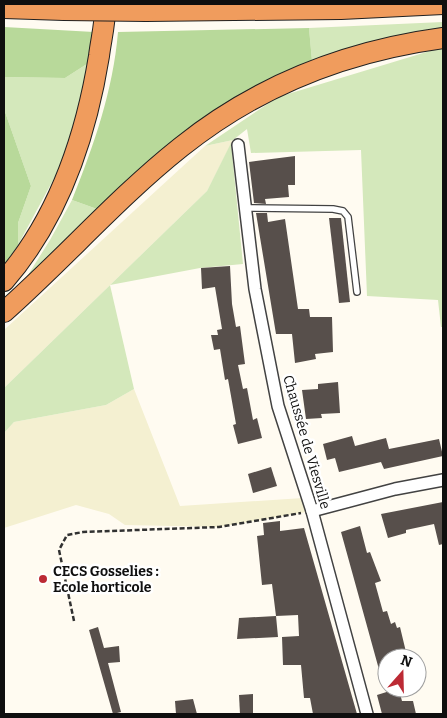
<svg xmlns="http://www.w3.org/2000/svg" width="447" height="718" font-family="Bitter,serif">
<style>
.farmland{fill:#f4f0d1}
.green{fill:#d4e8bb}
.forest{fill:#b8d99a}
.building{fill:#574f4b}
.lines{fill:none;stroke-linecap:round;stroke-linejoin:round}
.lane-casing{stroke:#424242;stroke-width:8}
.street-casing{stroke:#424242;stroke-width:14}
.highway-casing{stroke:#202020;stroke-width:22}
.path{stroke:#313131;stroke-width:2.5;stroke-dasharray:5 2.5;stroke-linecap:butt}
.lane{stroke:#fff;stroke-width:5.5}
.street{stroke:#fff;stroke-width:11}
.highway{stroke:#f09c5d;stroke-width:20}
.highway-bridge-casing{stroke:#202020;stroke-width:22;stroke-linecap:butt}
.highway-bridge{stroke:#f09c5d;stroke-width:20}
.poi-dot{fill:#bc2a34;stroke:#fff;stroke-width:2}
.labels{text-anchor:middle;stroke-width:5;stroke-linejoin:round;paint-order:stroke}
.street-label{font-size:14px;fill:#0f0f0f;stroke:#fff}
.poi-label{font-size:14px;font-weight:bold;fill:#0f0f0f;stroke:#fff;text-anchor:start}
</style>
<rect width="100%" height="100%" fill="#fffbf1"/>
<g class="farmland">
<path d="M233,140l-26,51 -203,197v-58l201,-184z"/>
<path d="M134,389l46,117 123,-8 9,13 -93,16 -94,-2 -16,-11 -33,-9 -72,23v-95l10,-11 92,-17z"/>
</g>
<g class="green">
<path d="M443,22v6l-77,15 -54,18 -3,-33z"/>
<path d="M443,47v280h-2l-3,-27 -71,-4 -6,-146 -110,3 -4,-24 -14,11 -28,6 73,-49z"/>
<path d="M90,62l-12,56 -13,40 -47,87v-22l13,-37 -27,-77v-32l61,1z"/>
<path d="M231,143l12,121 -43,4 -90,17 24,104 -28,16 -92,17 -10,11v-45l203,-197z"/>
<path d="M72,200l25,9 -74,74 27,-43z"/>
</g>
<g class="forest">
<path d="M4,27l90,5 -4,30 -25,16 -61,-1z"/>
<path d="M309,28l3,33 -165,103 -50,45 -25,-9c22,-55 41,-109 46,-168z"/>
<path d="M4,109l27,77 -13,37v22l-14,20z"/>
</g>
<g class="building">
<path d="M295,156v29h-7l1,12 -24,2 1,5 -12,-1 -5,-41z"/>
<path d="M256,213h11l1,9 17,-3 13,90h11l1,8h22l1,35 -18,2 1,5 -21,4 -3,-29h-16z"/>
<path d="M329,218h12l9,84 -11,1z"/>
<path d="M230,266l2,38 4,23 4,-1 5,38 -7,1 5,24 4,-1 6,32 4,-2 5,20 -24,6 -5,-19 3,-1 -8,-45 -3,1 -5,-31 -6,1 -3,-15h7l-1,-5 5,-1 -7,-42 -13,2 -1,-21z"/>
<path d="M338,382l2,31 -19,1 1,4 -16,1 -4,-29 16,-1v-5z"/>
<path d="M352,436l3,10 31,-8 3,11 50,-10 4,17 -59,13 -3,-7 -42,10 -4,-14 -8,2 -4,-16z"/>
<path d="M271,467l6,19 -24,7 -5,-19z"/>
<path d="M443,502v42l-4,1 -5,-21 -28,6v3l-18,5 -7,-24z"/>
<path d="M280,521v10l24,-3 53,186h-44l-3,-16h-6l-3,-33h-18l-1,-28 17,-1 -1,-21 -22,1 -4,-32 -10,1 -5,-49 7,-1 -1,-12z"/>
<path d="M360,526l7,27 3,-1 11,29 -6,2 8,29 4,-1 4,13 4,-2 2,6 3,-1 6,25 -3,1 2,5h-18v26h-4l-42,-152z"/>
<path d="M276,616l2,21 -41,2 2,-21z"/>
<path d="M98,627l6,21 15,-2 1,16 -12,1 13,49 -8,2 -24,-84z"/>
<path d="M393,690h6l3,11h11l3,13h-34l-5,-19z"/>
<path d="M253,694v20h-13l-1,-19z"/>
<path d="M193,699l4,15h-21l-1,-13z"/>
</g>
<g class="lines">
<g class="lane-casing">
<path id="lane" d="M246,208l87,1 10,2 5,6 9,75"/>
</g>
<g class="street-casing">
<g id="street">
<path d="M238,145l17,144 23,117 34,105 55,203"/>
<path d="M312,511l83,-22 48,-9"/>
</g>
</g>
<g class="highway-casing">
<g id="highway">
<path d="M4,8l60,2"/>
<path d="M146,11l195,-2 102,-5"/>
<path d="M4,281c54,-62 82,-145 95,-225 2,-17 7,-35 6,-52"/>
<path d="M4,312c60,-53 114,-115 177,-165 76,-61 166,-96 262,-109"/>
</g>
</g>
<path class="path" d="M74,621l-15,-71 8,-15 16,-3 136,-5 82,-14"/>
<use href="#lane" class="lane"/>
<use href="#street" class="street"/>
<use href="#highway" class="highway"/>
<g class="highway-bridge-casing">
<path id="highway-bridge" d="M64,10l82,1"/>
</g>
<use href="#highway-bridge" class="highway-bridge"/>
</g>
<circle class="poi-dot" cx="43" cy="579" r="5"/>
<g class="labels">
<g class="street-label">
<text transform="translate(307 442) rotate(74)" y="5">Chaussée de Viesville</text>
</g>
<g class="poi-label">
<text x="53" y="576">CECS Gosselies :<tspan x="53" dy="16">Ecole horticole</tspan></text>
</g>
</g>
<rect width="447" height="718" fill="none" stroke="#0f0f0f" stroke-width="10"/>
<g transform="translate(402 673) rotate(20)"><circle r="24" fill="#ffffff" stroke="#9f9f9f"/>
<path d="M0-4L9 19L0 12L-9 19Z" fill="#bc2a34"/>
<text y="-8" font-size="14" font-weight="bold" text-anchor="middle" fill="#0f0f0f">N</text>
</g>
</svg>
